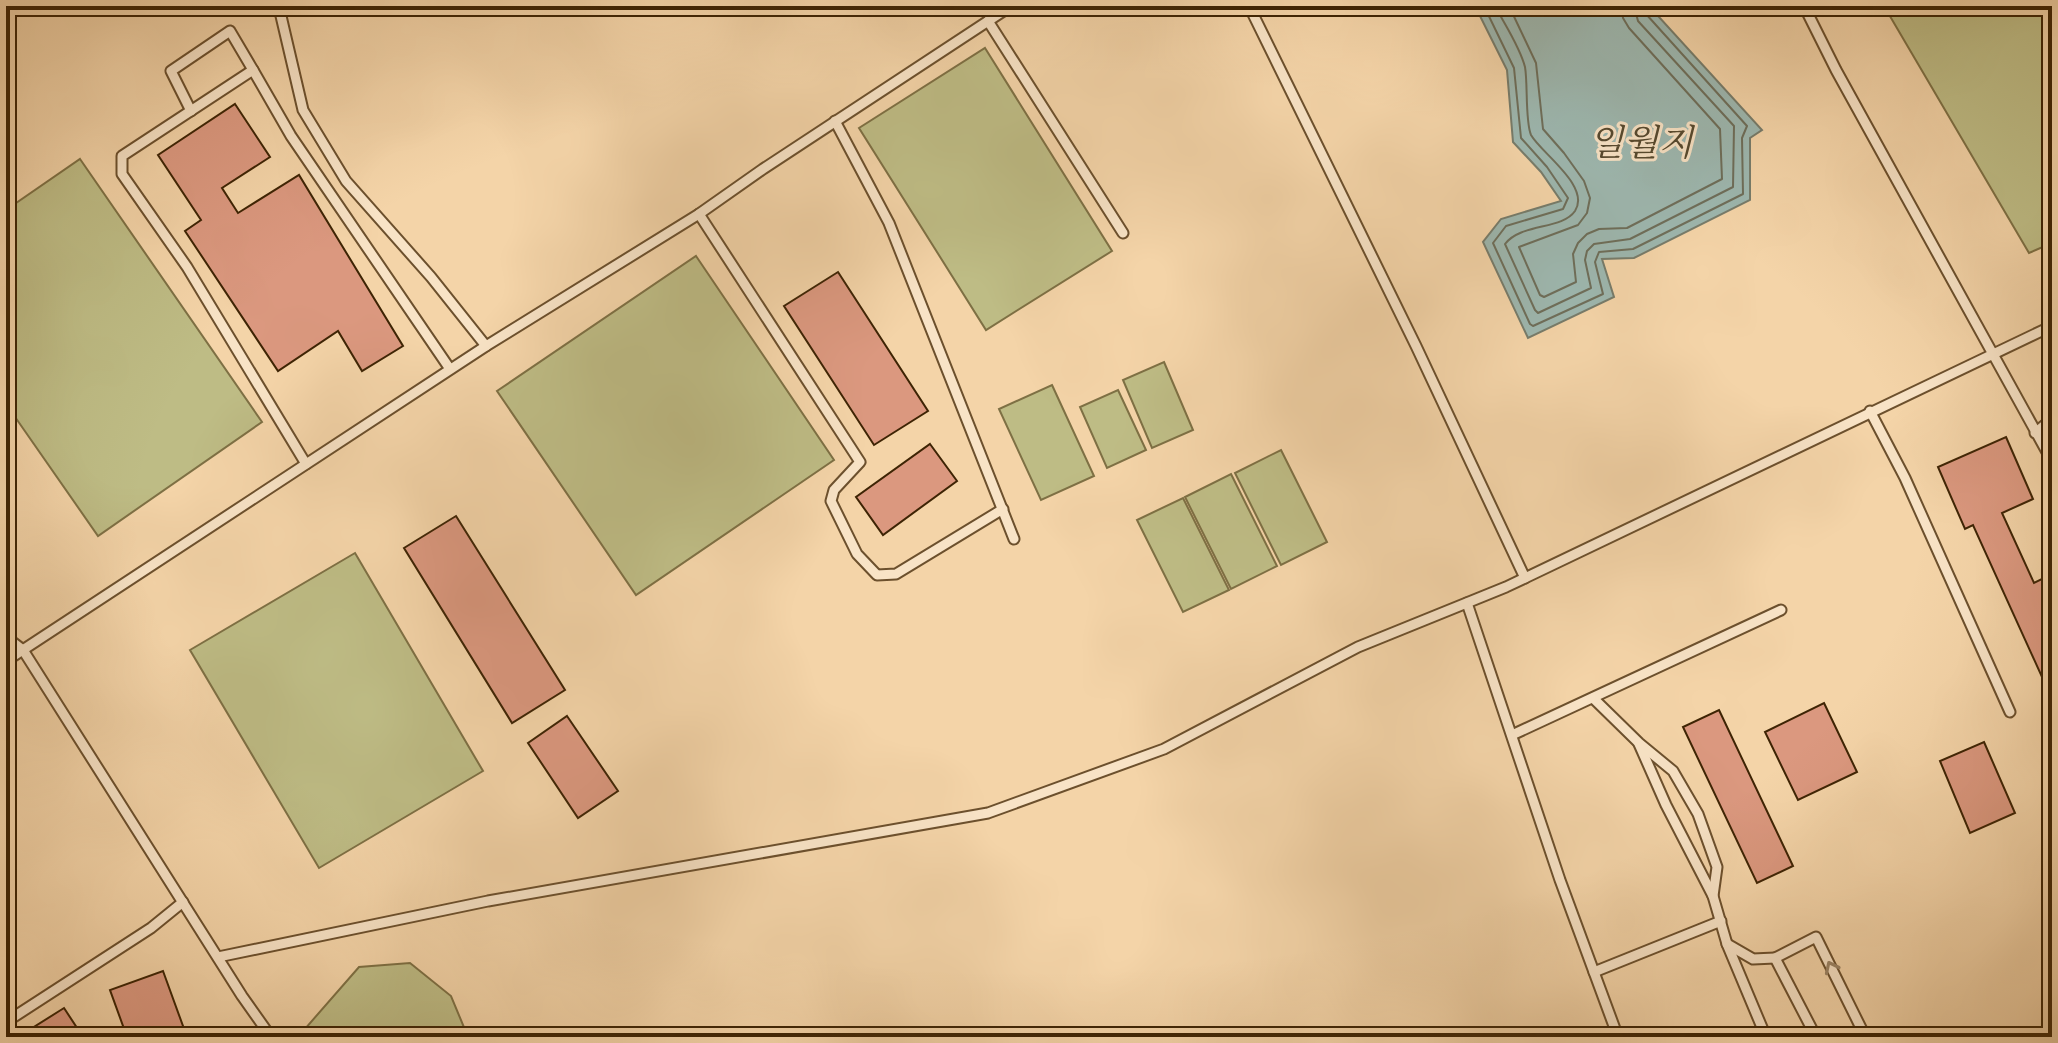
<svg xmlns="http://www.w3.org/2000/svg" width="2058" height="1043" font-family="'IM FELL DW Pica','Noto Serif KR',serif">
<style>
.green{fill:#bebc85;stroke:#7e7044;stroke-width:2}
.water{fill:#9db7af;stroke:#777c6b;stroke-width:2}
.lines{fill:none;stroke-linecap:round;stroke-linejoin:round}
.shore{stroke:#6e6e5a;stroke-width:2}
.building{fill:#db987f;stroke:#3e2404;stroke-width:2}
.lane-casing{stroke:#6c502d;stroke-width:13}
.lane{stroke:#f8e3c6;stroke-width:9}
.oneway{stroke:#9b8465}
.labels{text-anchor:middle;stroke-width:6;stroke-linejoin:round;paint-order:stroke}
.water-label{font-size:36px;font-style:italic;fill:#56492f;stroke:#f8e3c6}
</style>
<rect width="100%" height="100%" fill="#f4d4a8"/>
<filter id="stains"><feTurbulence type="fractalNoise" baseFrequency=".0025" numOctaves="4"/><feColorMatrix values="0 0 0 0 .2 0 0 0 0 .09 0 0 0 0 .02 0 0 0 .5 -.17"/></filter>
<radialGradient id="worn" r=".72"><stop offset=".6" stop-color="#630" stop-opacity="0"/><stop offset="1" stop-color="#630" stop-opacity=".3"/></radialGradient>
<g class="green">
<path d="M1884,6h168v237l-23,10z"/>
<path d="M985,48l127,203 -126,79 -127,-202z"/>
<path d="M80,159l182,263 -164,114 -92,-132v-194z"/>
<path d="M696,256l138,204 -198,135 -139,-204z"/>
<path d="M1164,362l29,68 -41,18 -29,-68z"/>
<path d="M1052,385l42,91 -53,24 -42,-91z"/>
<path d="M1118,390l28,60 -39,18 -27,-61z"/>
<path d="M1281,450l46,92 -46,23 -46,-92z"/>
<path d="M1231,474l46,92 -46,23 -46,-92z"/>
<path d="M1183,498l46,92 -46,22 -46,-92z"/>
<path d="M355,553l128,218 -164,97 -129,-218z"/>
<path d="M410,963l41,33 17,41h-159l-5,-7 55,-63z"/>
</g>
<path class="water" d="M1475,6h174l113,124 -12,8v62l-116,58 -32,1 12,38 -86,41 -45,-96 18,-23 60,-18 -20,-29 -28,-30 -6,-72z"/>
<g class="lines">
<g class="shore">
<path d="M1484,6l30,62 7,70 26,29 21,31 -5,11 -57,17 -13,17 37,81 3,2 70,-32 -8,-32 4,-10 34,-3 110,-55 -1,-56 5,-12 -101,-112 -2,-8"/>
<path d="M1495,6c10,19 25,41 30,61 3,17 0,54 6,68 10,18 60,51 44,76 -13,19 -54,12 -70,33l30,66 3,3 53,-25 -6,-28 2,-9 7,-7 36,-5 103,-52 1,-61 -96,-105 -4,-15"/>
<path d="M1509,6l27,57 7,66 21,24 20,28 6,17 -3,15 -9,12 -59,22 21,48 4,2 32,-15 -3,-28 5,-11 9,-9 12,-5 28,-1 95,-49 -2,-50 -91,-101 -6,-10 -1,-12"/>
</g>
</g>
<g class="building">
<path d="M235,104l35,53 -48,31 16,25 61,-38 104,171 -41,25 -24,-40 -60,40 -93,-140 16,-11 -43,-65z"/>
<path d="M838,272l90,139 -54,34 -90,-139z"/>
<path d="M2006,437l27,62 -31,14 32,70 18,-9v125l-79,-174 -8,4 -27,-62z"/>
<path d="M930,444l27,37 -74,54 -27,-38z"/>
<path d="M456,516l109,174 -53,33 -108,-175z"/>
<path d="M1824,703l33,69 -59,28 -33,-68z"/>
<path d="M1719,710l74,156 -36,17 -74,-156z"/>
<path d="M567,716l51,75 -40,27 -50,-75z"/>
<path d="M1984,742l31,71 -45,20 -30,-72z"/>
<path d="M163,971l24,66h-60l-17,-47z"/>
<path d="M64,1008l19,29h-65z"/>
</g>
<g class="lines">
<g class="lane-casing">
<g id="lane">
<path d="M1249,6l167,340 109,232"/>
<path d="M1804,6l32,64 216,391"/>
<path d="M281,16l22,94 43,71 85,96 55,69"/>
<path d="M988,21l135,212"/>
<path d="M191,111l-20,-40 59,-40 23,39"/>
<path d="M835,121l54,102 125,316"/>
<path d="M699,214l161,248 -26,28 -3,11 26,53 20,21 19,-1 107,-65"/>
<path d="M1870,411l35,67 105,234"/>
<path d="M2035,433l17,-14"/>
<path d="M306,464l-119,-197 -65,-93v-18l131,-86 38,66 159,233"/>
<path d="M1467,603l93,277 58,157"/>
<path d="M6,637l17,13 219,346 29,41"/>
<path d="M6,661l480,-315 213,-132 64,-45 248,-163"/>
<path d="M1593,698l46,45 34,28 25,43 19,53 -4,29 14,48 39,93"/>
<path d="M1512,735l269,-125"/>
<path d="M1639,744l27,61 47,91"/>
<path d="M1727,944l26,15 22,-1"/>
<path d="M218,957l270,-56 500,-88 176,-64 194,-102 148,-60 546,-261"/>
<path d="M1594,972l127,-51"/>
<path d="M6,1022l145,-94 32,-26"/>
<path d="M1816,1037l-41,-79 41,-21 46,93 -4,7"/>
</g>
</g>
<use href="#lane" class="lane"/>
</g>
<defs><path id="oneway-chevron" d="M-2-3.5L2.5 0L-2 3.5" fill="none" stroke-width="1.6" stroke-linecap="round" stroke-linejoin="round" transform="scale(2)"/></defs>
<use class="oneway" href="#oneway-chevron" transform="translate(1831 967) rotate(-116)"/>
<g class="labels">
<g class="water-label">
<text x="1641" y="155">일월지</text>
</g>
</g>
<rect width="2058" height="1043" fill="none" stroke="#f4d4a8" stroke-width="32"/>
<rect x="8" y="8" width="2042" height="1027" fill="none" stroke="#3e2404" stroke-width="4"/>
<rect x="16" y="16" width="2026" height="1011" fill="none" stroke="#3e2404" stroke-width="2"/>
<rect width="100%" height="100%" filter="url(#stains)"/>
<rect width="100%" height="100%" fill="url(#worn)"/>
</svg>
